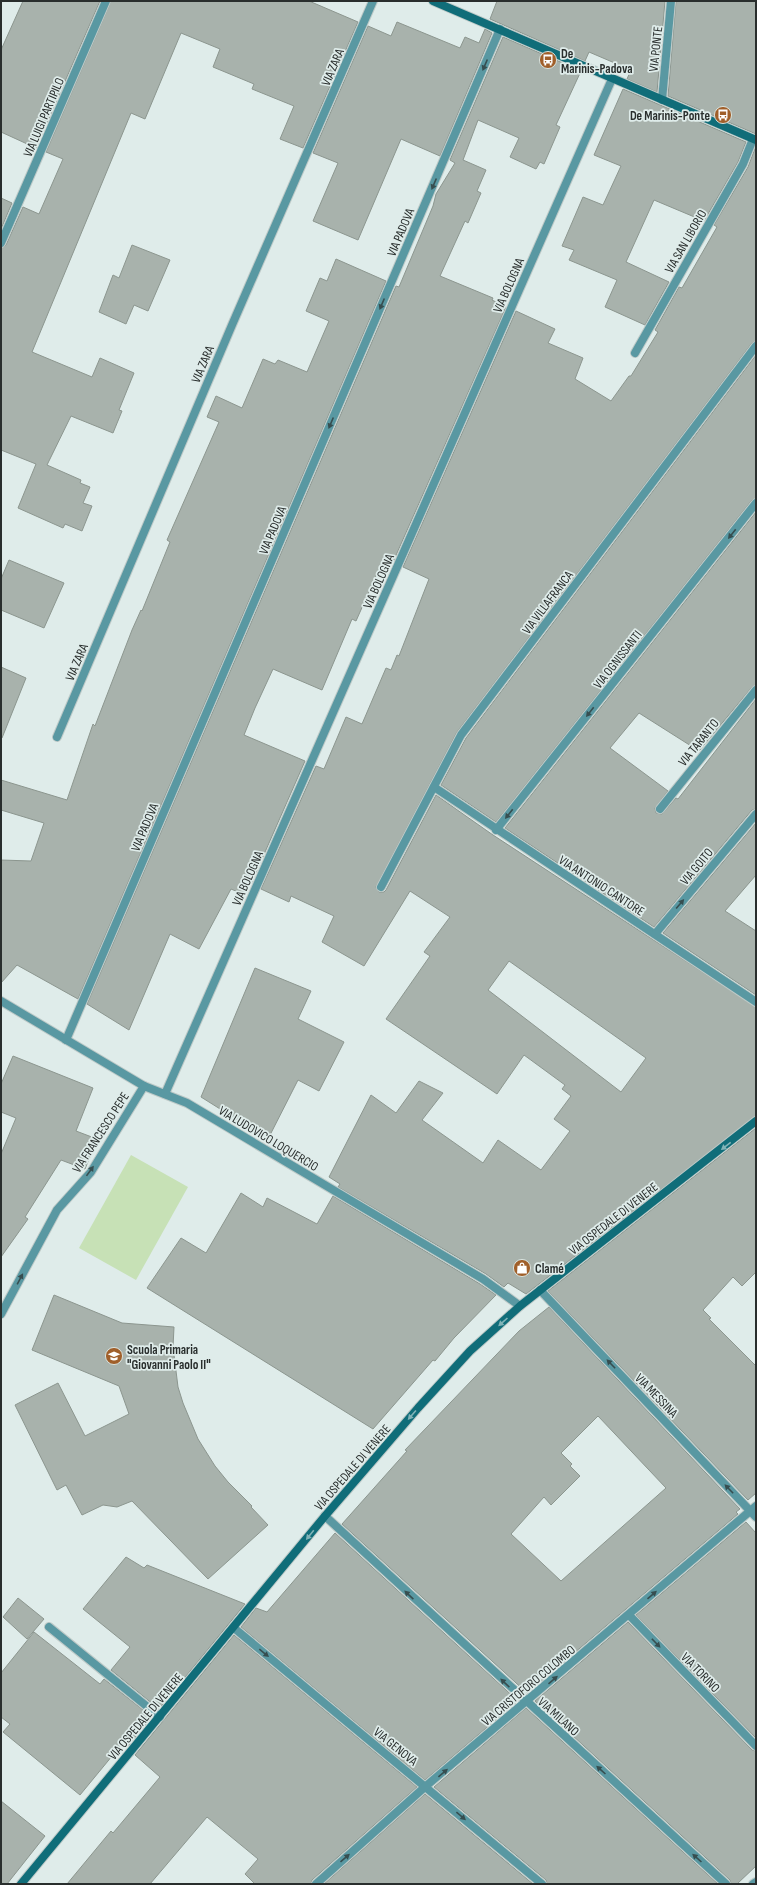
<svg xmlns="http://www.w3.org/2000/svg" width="757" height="1885" font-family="'Sofia Sans Condensed',sans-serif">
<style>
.green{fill:#c7e1b6}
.building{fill:#a8b2ac;stroke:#8c968f;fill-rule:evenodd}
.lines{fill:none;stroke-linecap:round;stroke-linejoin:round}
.street-casing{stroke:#becac8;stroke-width:10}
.secondary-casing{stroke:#becac8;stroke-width:10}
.street{stroke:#5998a2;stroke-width:8}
.secondary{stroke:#106d79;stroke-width:8}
.oneway{fill:#374e50}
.oneway2{fill:#82b3b7}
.labels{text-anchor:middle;stroke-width:3.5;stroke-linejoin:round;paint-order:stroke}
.street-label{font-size:13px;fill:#292e2d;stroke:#dfecea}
.poi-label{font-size:13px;font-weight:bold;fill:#292e2d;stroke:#dfecea;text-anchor:start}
</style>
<rect width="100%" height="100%" fill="#dfecea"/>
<path class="green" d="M131,1155l57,32 -52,93 -57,-32z"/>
<g class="building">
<path d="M23,1h77l-64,147 -35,-16v-82z"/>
<path d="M111,1h198l49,21 -55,126 -23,-9 14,-33 -42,-17 2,-5 -41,-17 7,-18 -39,-16 -36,86 -14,-6 -99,239 60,25 8,-19 34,15 -15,37 3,1 -9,22 -42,-17 -24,49 34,15 -1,3 10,4 -7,16 9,3 -10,25 -17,-7 -2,4 -45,-20 18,-44 -35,-14v-202l5,-3 17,-38 16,7 24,-55 -17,-7z"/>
<path d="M497,1h168l-8,91 -30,-13 4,-9 -42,-18 -4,9 -95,-42z"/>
<path d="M676,1h80v133l-88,-38z"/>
<path d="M397,22l63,26 5,-11 14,6 6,-14 7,4 -52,123 -39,-17 -43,101 -45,-19 25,-58 -25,-10 55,-127 23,10z"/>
<path d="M503,37l78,34 -25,54 4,2 -16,37 -4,-2 -4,7 -26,-12 9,-19 -41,-18 -15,40 23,10 -9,21 4,2 -13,30 -3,-2 -25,55 53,22 -1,2 14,7 -113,255 -9,-4 -28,63 -4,-2 -30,71 -49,-21 -18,39 -11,27 61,26 -54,123 -1,-1 -5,12 -14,-6 -32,60 -29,-15 -41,96 -42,-26 309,-718 3,1 34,-81 3,-12 19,-31 -5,-3z"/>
<path d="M623,89l123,53 -8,20 -34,59 -50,-21 -28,62 43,20 -24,43 -40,-18 12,-27 -48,-20 5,-10 -12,-4 21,-49 20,8 18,-39 -27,-11z"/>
<path d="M756,146v195l-4,2 -295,389 -81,155 3,5h5l2,-2 50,-95 57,40 263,172v109l-230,178 -18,-11 -4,4 -18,-13 -148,-87 2,-3 -11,-7 42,-82 25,18 23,-32 24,12 -21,27 61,43 15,-23 43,30 29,-39 -16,-12 17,-23 -9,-7 3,-4 -41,-30 -27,39 -111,-75 44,-63 -6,-4 26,-35 -40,-26 -46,75 -42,-24 12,-26 -43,-20 -2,6 -28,-13 55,-123 8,3 22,-52 16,7 24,-56 5,2 6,-15 2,1 30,-77 -26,-12 113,-256 39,18 -7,14 35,15 -8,21 36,22 18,-25h2l27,-44 -3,-2 24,-43 3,1 35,-61 -3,-2 34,-58zM509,961l137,97 -25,34 -133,-102z"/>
<path d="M1,198l11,5 -11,26z"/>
<path d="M132,245l38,15 -22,51 -14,-6 -8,19 -27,-12 14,-37 6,3z"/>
<path d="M336,259l50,22 -308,718 -61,-34 -16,18v-123l30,1 13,-38 -43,-13v-30l66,20 26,-76 2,2 37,-96 9,-20 1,1 28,-69 -3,-2 52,-118 -12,-5 9,-21 26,12 21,-49 12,5 3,-4 29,12 22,-51 -23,-10 14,-33 7,3z"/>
<path d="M756,355v143l-4,2 -256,322 -55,-37 25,-47z"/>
<path d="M756,512v173l-4,2 -53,64 -60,-38 -29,35 58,43 -13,17 1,5 6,1 14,-16 2,1 78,-100v110l-4,1 -98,117 -149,-99z"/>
<path d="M9,560l55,23 -20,45 -43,-18v-31z"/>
<path d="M1,667l25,11 -24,60 -1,-1z"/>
<path d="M756,823v52l-31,36 31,20v64l-93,-62z"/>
<path d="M255,968l56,23 -13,28 46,23 -25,49 -21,-11 -30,59 -67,-42z"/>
<path d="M13,1056l80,32 -17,43 21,8 -12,30 -24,-9 -36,57 3,2 -27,38v-103l15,-36 -15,-6v-28z"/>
<path d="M756,1128v144l-14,14 -9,-9 -30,33 8,8 -2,1 47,47v127l-8,7 -200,-209z"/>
<path d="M241,1193l22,14 4,-9 50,26 16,-28 147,88 16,11 -42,43 -19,23 -2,-1 -60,69 -226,-141 34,-50 25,15z"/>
<path d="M54,1295l68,28 52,4 -1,20 5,40 5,16 15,36 17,27 13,16 24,24 -1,1 17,18 -60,54 -76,-78 -15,6 -14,-2 -21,10 -16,-30 -9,5 -42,-85 43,-22 27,53 44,-22 -10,-28 -87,-36z"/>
<path d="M549,1307l191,202 -4,3 2,2 -211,179 -185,-169 65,-73 -2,-1 114,-119zM598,1416l68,72 -105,93 -50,-47 33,-37 7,8 29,-29 -10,-10 2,-2 -11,-11z"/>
<path d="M746,1522l10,11v205l-120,-123z"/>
<path d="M335,1533l183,168 -93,79 -184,-153 15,-19 11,4z"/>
<path d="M126,1557l18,11 3,-3 98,39 -86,105 -48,-39 19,-23 -47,-38z"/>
<path d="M18,1598l26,21 -17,20 -24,-22z"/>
<path d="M628,1622l124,128 4,1v115l-19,18h-6l-1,-4 -195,-179z"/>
<path d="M34,1632l66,52 4,-5 48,38 -25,30 -5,-3 -42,51 -77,-63 7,-8 -9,-7v-44z"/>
<path d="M234,1635l183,152 -105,93 -1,4h-56l-10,-10 13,-15 -51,-42 -57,67h-83l44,-53 2,2 47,-56 -25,-22z"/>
<path d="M526,1708l192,176h-171l-1,-4 -112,-93z"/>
<path d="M425,1794l108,90h-209z"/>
<path d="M1,1801l44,35 -38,48h-6z"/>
</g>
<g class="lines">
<g class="street-casing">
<g id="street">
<path d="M662,100l9,-99"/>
<path d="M1,243l105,-242"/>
<path d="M635,353l108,-189 10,-25"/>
<path d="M57,737l175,-412 141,-324"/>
<path d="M434,787l322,215"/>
<path d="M660,809l96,-119"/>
<path d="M496,830l260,-327"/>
<path d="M381,887l80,-152 295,-389"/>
<path d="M655,934l101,-120"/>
<path d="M1,1001l143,85 43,17 296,176 37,27"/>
<path d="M66,1040l434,-1011"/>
<path d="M165,1094l447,-1015"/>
<path d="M540,1290l216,227"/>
<path d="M1,1314l56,-104 34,-38 53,-86"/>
<path d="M325,1516l401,368"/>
<path d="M629,1615l127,131"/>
<path d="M49,1627l111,90"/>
<path d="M234,1628l308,256"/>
<path d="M316,1884l110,-98 330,-280"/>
<path d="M753,1884l3,-2"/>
</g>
</g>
<g class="secondary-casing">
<g id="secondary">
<path d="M433,1l323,139"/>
<path d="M21,1884l304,-368 93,-108 52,-57 50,-45 236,-185"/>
</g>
</g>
<use href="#street" class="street"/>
<use href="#secondary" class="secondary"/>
</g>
<defs><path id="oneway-solid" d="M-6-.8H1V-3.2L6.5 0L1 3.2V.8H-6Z"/></defs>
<g class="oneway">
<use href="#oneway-solid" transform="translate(485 65) rotate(113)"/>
<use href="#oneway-solid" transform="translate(434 184) rotate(113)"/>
<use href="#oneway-solid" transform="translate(382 304) rotate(113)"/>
<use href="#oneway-solid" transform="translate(331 423) rotate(113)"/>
<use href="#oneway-solid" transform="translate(732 534) rotate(128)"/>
<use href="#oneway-solid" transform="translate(590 712) rotate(128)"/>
<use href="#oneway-solid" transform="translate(509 814) rotate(128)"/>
<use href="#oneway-solid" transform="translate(680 904) rotate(-50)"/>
<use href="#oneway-solid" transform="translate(90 1171) rotate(-54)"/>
<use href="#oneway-solid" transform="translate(20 1279) rotate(-62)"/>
<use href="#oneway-solid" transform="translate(611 1364) rotate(-134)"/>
<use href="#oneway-solid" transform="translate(729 1489) rotate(-134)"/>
<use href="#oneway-solid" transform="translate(409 1595) rotate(-137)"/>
<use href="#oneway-solid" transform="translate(652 1595) rotate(-41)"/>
<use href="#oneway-solid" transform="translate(656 1643) rotate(46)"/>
<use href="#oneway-solid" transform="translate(264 1653) rotate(39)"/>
<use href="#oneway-solid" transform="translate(553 1680) rotate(-41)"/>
<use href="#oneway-solid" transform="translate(505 1683) rotate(-137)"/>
<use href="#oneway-solid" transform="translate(601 1770) rotate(-138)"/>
<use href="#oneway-solid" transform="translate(443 1773) rotate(-40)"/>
<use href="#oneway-solid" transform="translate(461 1816) rotate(40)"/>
<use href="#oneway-solid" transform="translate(345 1858) rotate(-41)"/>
<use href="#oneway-solid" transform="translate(697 1858) rotate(-138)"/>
</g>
<g class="oneway2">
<use href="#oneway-solid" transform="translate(726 1146) rotate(142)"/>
<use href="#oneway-solid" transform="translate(503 1322) rotate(138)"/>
<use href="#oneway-solid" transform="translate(412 1415) rotate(131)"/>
<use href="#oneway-solid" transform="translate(310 1535) rotate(129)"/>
</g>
<defs>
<g id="bus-disc" transform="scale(0.9)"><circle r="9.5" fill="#a05f2a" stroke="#dfecea"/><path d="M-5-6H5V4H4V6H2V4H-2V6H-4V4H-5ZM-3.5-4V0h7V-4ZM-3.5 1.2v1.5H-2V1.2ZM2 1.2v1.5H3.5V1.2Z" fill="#fff"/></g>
<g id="shop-disc" transform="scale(0.9)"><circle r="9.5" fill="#a05f2a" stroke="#dfecea"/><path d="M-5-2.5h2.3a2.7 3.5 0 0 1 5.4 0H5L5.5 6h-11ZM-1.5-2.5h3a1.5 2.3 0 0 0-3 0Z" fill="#fff"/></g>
<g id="school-disc" transform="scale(0.9)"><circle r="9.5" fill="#a05f2a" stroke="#dfecea"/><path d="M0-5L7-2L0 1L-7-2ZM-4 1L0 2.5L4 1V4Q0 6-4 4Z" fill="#fff"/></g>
</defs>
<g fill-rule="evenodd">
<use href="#bus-disc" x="548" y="60"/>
<use href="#bus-disc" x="723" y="115"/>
<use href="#shop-disc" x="522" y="1268"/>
<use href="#school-disc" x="114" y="1356"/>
</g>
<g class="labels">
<g class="street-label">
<text transform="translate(655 49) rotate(-84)" y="5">VIA PONTE</text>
<text transform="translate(332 67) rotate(-67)" y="5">VIA ZARA</text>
<text transform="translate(43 117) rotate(-67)" y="5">VIA LUIGI PARTIPILO</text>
<text transform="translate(400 232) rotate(-67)" y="5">VIA PADOVA</text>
<text transform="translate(685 241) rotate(-60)" y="5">VIA SAN LIBORIO</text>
<text transform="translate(508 285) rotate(-66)" y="5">VIA BOLOGNA</text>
<text transform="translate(202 364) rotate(-67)" y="5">VIA ZARA</text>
<text transform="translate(272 530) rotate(-67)" y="5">VIA PADOVA</text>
<text transform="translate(378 581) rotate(-66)" y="5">VIA BOLOGNA</text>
<text transform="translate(547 602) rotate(-53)" y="5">VIA VILLAFRANCA</text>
<text transform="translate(617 659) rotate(-52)" y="5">VIA OGNISSANTI</text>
<text transform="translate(76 662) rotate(-67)" y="5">VIA ZARA</text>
<text transform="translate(698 742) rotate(-51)" y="5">VIA TARANTO</text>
<text transform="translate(144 827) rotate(-67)" y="5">VIA PADOVA</text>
<text transform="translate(696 866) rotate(-50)" y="5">VIA GOITO</text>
<text transform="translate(247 878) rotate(-66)" y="5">VIA BOLOGNA</text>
<text transform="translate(602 885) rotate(33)" y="5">VIA ANTONIO CANTORE</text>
<text transform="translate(100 1132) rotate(-57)" y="5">VIA FRANCESCO PEPE</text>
<text transform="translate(269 1138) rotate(31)" y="5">VIA LUDOVICO LOQUERCIO</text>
<text transform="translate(613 1218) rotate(-38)" y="5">VIA OSPEDALE DI VENERE</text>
<text transform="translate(657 1395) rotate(46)" y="5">VIA MESSINA</text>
<text transform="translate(352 1467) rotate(-49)" y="5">VIA OSPEDALE DI VENERE</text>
<text transform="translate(701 1672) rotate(46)" y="5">VIA TORINO</text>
<text transform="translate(528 1685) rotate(-40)" y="5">VIA CRISTOFORO COLOMBO</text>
<text transform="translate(145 1716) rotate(-50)" y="5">VIA OSPEDALE DI VENERE</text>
<text transform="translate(559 1716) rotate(42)" y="5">VIA MILANO</text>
<text transform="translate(396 1746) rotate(39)" y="5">VIA GENOVA</text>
</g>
<g class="poi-label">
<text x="561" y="58">De<tspan x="561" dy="15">Marinis-Padova</tspan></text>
<text x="710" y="120" text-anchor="end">De Marinis-Ponte</text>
<text x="535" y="1273">Clamé</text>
<text x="127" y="1354">Scuola Primaria<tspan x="127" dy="15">"Giovanni Paolo II"</tspan></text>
</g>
</g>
<rect width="757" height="1885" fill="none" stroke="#292e2d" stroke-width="4"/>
</svg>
